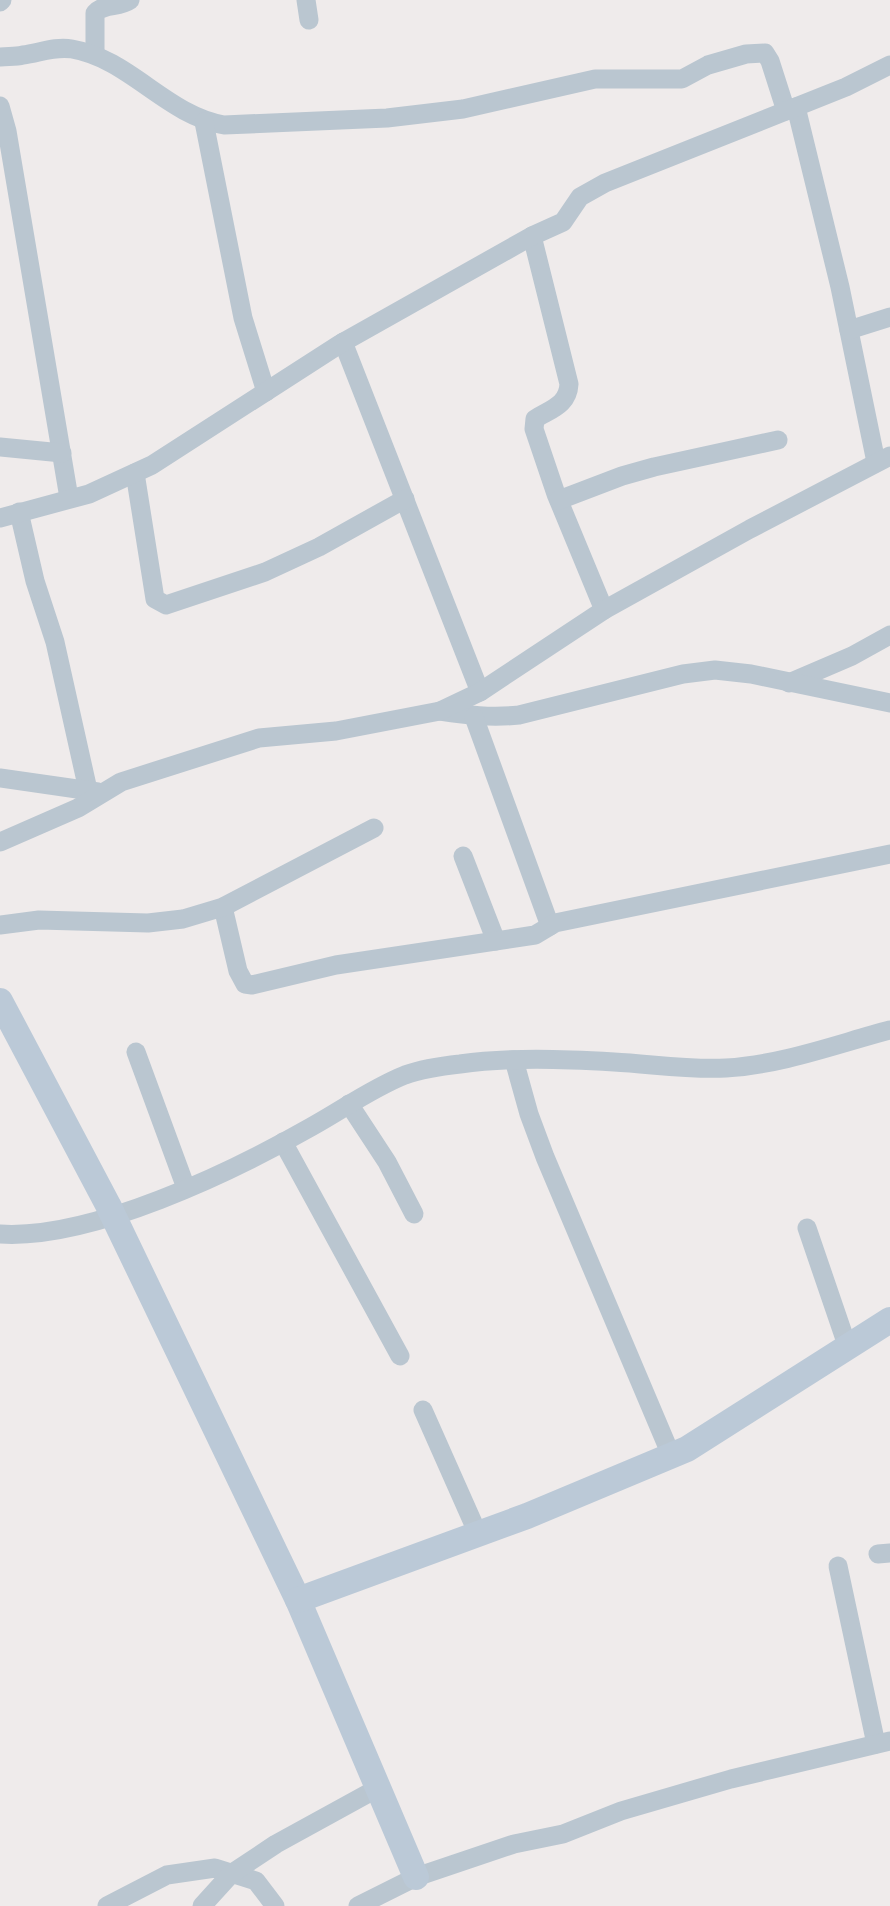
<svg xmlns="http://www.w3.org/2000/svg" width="890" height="1906" font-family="'Noto Sans',sans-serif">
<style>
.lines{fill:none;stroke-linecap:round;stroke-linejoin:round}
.street{stroke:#bac6d0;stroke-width:19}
.secondary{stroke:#bbc9d7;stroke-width:26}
</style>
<rect width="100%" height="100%" fill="#efebeb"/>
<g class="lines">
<g class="street">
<path d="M306,0l3,20"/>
<path d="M0,2l2,-2"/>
<path d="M95,54v-41c9,-10 24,-5 35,-13"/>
<path d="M0,57c8,-1 15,0 23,-2 16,-2 32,-9 49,-6 58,10 94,66 152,76l163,-7 76,-9 132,-30h87l26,-14 38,-11 19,-1 5,8 16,50"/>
<path d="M0,106l7,25 62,367"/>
<path d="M796,107l44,180 36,175"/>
<path d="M204,122l39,196 23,74"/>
<path d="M532,236l37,148c-1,21 -18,25 -34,35l-1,10 22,65 48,116"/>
<path d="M849,330l41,-13"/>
<path d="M343,342l137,350"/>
<path d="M0,447l62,6"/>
<path d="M135,473l20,126 11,6 99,-33 54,-25 86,-48"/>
<path d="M559,500l63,-24 32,-9 124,-27"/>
<path d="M19,512l16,69 20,61 33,148"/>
<path d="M0,518l89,-24 63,-29 188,-121 192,-108 31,-14 17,-25 25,-14 241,-96 44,-22"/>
<path d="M789,683l63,-27 38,-21"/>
<path d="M440,711c27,4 51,7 79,4l164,-41 32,-4 36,4 139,29"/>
<path d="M474,717l76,209"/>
<path d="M0,778l98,14"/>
<path d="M0,842l78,-34 43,-26 138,-44 77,-7 104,-20 40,-19 124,-82 146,-81 140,-73"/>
<path d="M463,856l33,85"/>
<path d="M223,907l15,64 7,13 7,1 84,-20 199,-30 20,-12 335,-69"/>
<path d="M0,925l39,-5 109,3 35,-4 40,-12 151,-79"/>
<path d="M136,1052l50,136"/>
<path d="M514,1060l15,54 16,43 126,298"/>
<path d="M349,1104l38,58 27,52"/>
<path d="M283,1142l117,214"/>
<path d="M807,1228l41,120"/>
<path d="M0,1234c91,6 232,-62 311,-107 31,-17 61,-39 94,-52 17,-6 37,-9 55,-11 50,-7 103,-5 154,-2 38,2 74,8 112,6 55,-3 111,-24 164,-38"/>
<path d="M423,1410l55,124"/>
<path d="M878,1554l12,-1"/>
<path d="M838,1566l38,178"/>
<path d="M107,1906l60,-31 48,-7 41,13 19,25"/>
<path d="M202,1906l29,-32 45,-30 102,-56"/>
<path d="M358,1906l58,-29 98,-33 49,-10 58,-23 110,-32 159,-38"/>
</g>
<g class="secondary">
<path d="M0,1001l108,204 190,395 118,277"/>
<path d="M298,1600l229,-84 160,-67 203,-129"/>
</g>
</g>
</svg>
